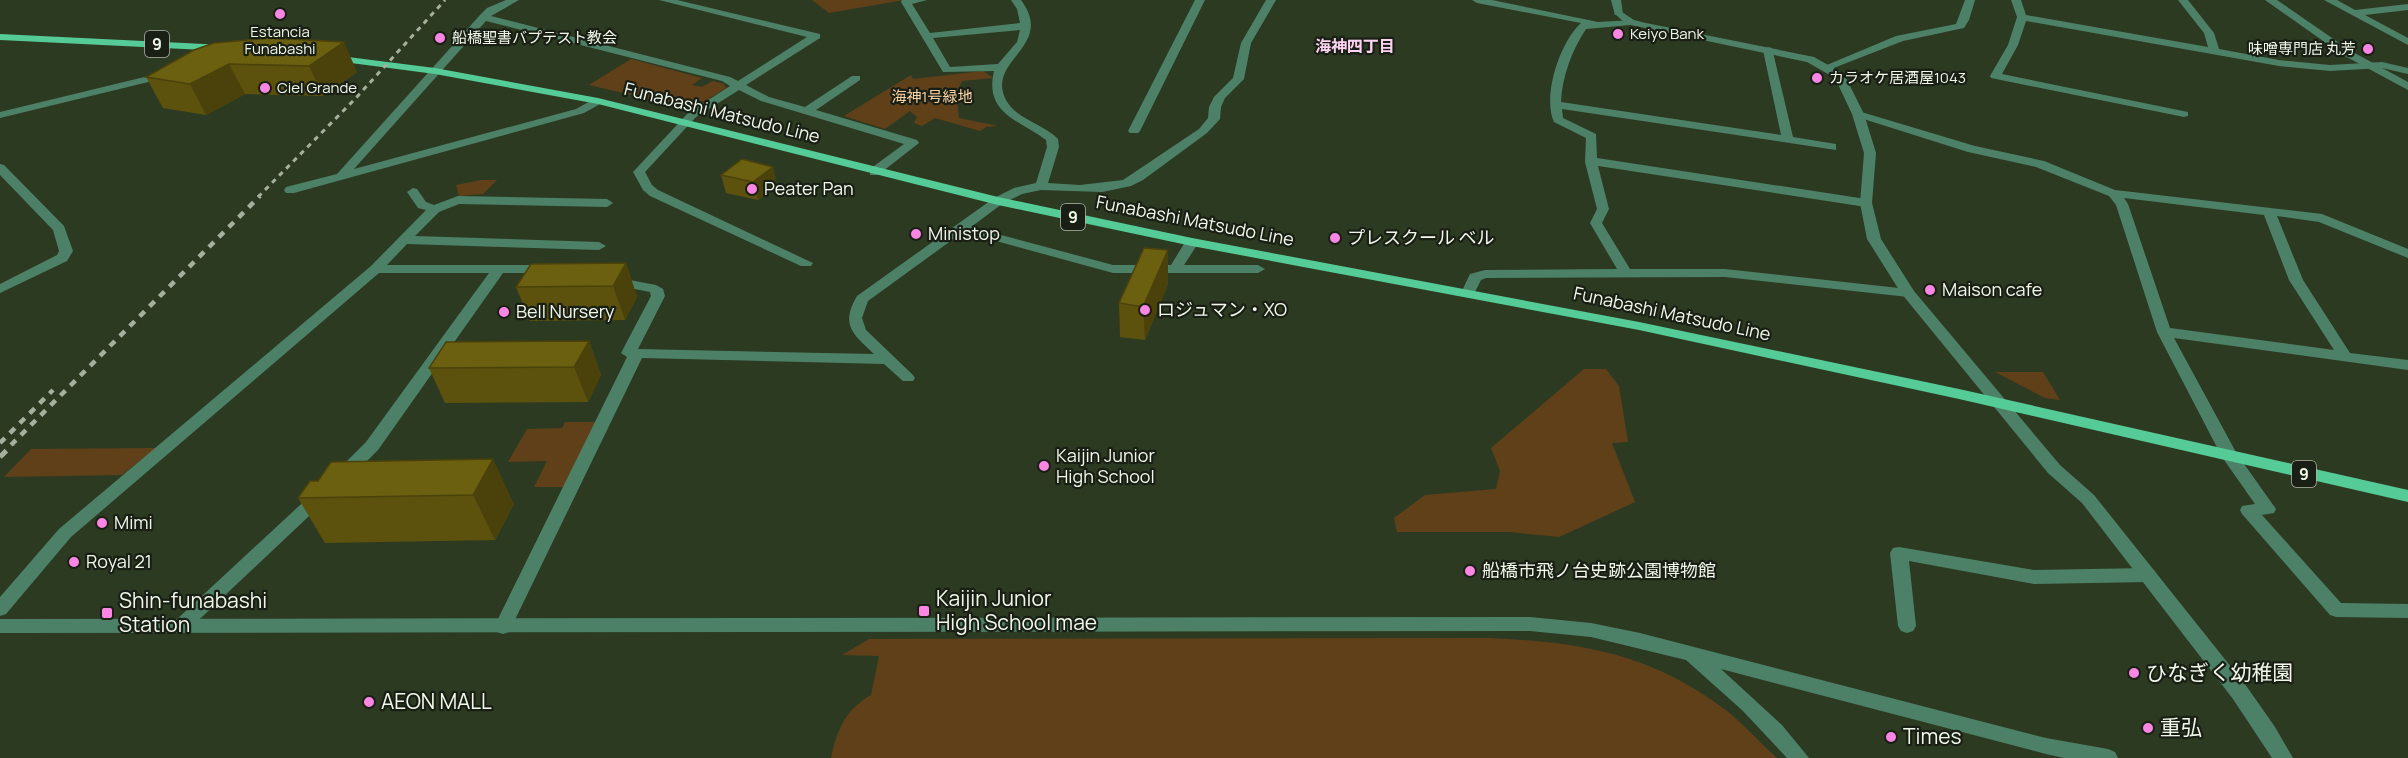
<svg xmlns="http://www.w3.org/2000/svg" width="2408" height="758" font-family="Manrope,'Noto Sans JP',sans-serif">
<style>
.green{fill:#604019}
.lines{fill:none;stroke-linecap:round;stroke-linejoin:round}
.minor{fill:#4c8168;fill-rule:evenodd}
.tertiary{fill:#4c8168;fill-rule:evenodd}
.primary{fill:#55cb98;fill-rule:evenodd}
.rail-far2{stroke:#a6b09e;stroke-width:3;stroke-dasharray:5 5;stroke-linecap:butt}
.rail-far1{stroke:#a6b09e;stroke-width:4.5;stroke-dasharray:7 7;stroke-linecap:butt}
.rail{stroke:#a6b09e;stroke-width:5;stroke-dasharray:9 9;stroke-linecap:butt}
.wall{fill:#5c520e}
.shaded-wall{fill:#4b420b}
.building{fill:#6b5f10;stroke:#4b420b;stroke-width:1.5}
.poi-dot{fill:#fc86e4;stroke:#191f14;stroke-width:2}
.labels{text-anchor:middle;stroke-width:4.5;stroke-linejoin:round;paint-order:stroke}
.far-poi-label{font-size:15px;fill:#f0f8e9;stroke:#191f14;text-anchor:start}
.far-park-label{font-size:15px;fill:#fdd4a7;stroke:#191f14}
.shield{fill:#191f14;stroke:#b0b7a9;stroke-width:1.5}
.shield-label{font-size:16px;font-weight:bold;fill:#f0f8e9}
.far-neighbourhood-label{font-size:16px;font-weight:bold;fill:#fcd3f1;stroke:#191f14}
.street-label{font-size:18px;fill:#f0f8e9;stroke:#191f14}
.poi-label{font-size:18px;fill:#f0f8e9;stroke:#191f14;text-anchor:start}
.near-poi-label{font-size:21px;fill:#f0f8e9;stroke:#191f14;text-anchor:start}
</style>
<rect width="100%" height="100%" fill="#2d3a22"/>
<g class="green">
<path d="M812,0h92l-75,13z"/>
<path d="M631,59l71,19 -10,7 10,2 11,-6 11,3 2,4 -34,21 -103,-24z"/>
<path d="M983,71l10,7 -31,3 -6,14 3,23 39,8 -12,1 -6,4 -45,-13 -13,8 -8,-3 3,-6 -7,-6 -25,18 -41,-13 67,-41 2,4z"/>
<path d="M481,180h16l-14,14 -24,2 -3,-11z"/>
<path d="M1584,369h22l13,17 9,56 -16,1 23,59 -76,35 -49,-5h-113l-3,-14 31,-23 71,-6 4,-18 -9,-23z"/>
<path d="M1995,372h48l17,28 -15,-2z"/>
<path d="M565,422h31l-32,65h-30l13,-26 -39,1 19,-33 35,-1z"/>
<path d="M156,448l-34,27 -118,2 27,-28z"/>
<path d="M1489,638c90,4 160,15 234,70 19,14 36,34 54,50h-946c6,-28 14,-48 40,-63l8,-39 -37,-1 27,-16z"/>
</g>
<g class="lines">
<g class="minor">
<path d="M506,0h13l-28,16 239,61 8,4 69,-44 -148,-37h18l143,34v4l-74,47 23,12 36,10 47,-31h8v4l-44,30 101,30 2,3 -41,32h-8v-6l34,-25 -143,-43 -22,-11 -43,27 -51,55 7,13 6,5 155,73 -2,3h-10l-151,-70 -7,-6 -10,-18 55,-59 42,-27 -8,-5 -236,-60 -132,148 222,-60 18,-10h8v4l-18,10 -290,80h-8l-2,-3 2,-3 51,-13 143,-159 7,-7z"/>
<path d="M902,0h25l-15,4 18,29 90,-10 -3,-14 -6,-9h10c35,47 -36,60 -15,100 10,19 38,24 52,39l1,8 -11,36 32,2 43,-5 76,-51 9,-11 1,-11 5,-10 19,-19 8,-35 25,-43h10l-25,43 -7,36 -19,19 -4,9 -1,12 -13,14 -64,47 -12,6 -29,6 -61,-2 -19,4 -20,10 -31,23 142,38h58l16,-26 5,-1 7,4 -15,23h74l7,4 -7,4h-145l-150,-41 -95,69 -6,17 4,12 47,45 2,3 -2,3h-10l-19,-17 -242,-6 -133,274 -6,2 -6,-2 -3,-5 133,-270 -6,-4 30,-57 -1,-4 -41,-8 -2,-3 2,-3 5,-1 42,8 7,4 2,7 -27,53 236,5c-21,-20 -34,-29 -17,-58l137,-98 20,-10 22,-5 11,-36 -1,-7c-27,-20 -62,-27 -52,-69l-51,1 -42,-70zM1020,30l-3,12 -19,22 -48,3 -17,-29z"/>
<path d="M1195,0h10l-65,131 -2,2h-8l-2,-2z"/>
<path d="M1472,0h20l106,22 36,-2 1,2 -5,3 -44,4c-14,21 -24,48 -25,73l220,33 -18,-85 5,-3 4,1 21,89 43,7v6l-274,-41 1,9 33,16 1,24 269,41 6,4 -6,4 -268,-41 11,43 -7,14 28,46h95l183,20 7,4 -7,4 -183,-20 -239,1 -5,2 -8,16h-10l-2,-3 9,-19 15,-4 132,-1 -27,-46 7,-14 -12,-47 1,-24 -32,-16c-12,-26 6,-80 27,-99l-104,-20z"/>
<path d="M1611,0h10l2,15h-8z"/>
<path d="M1965,0h10l-6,20 -5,8 -61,13 -72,28 -4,1 -5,-3 74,-31 60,-12z"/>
<path d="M2011,0h10l5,15 182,32 -4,-14 -26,-33h10l26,33 5,16 60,11 51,5 52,-3 26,6v6l-26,-6 -52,3 -51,-5 -253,-45 -8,24 -16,29 186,38v4l-4,1 -193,-39 -1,-2 18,-31 9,-28z"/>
<path d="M2324,0h13l18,10 53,-6v6l-43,5 43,23v7z"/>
<path d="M165,72l5,3 -1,2 -169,41v-6z"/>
<path d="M1858,111l117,35 69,15 71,29 207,24 86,35v9l-89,-36 -42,-6 26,64 47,73 58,7v10l-234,-32 63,116 39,55 -2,4 -12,2 79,88 67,1v14l-72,-1 -6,-2 -88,-101 -2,-4 2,-4 13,-2 -33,-47 -65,-125 -41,-127 -7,-9 -73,-29 -68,-15 -114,-36v-4zM2124,198l140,17 25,65 45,70 -164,-22 -42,-124z"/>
<path d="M0,164l4,1 60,61 9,25 -6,10 -67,32v-9l57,-29 2,-4 -6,-21 -53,-55z"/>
<path d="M413,188l4,1 9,13 8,3 24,-9 149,3 6,4 -6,4 -148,-3 -20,8 -24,24 184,6 7,4 -7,4 -192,-6 -20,21h159l7,4 -7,4h-43l-125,177 -28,28h-12l-2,-4 2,-4 28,-28 123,-169h-110l-308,264 -65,77 -6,2v-19l59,-68 312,-263 55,-56 -8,-2 -11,-16z"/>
<path d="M319,491l6,2 2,4 -2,4 -138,130 -6,2 -6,-2 -3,-5 3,-5 138,-128z"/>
<path d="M1899,547l135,23 114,-2 6,2 3,5 -3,5 -6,2 -114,2 -125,-23 7,65 -3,5 -6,2 -6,-2 -3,-5 -8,-73 3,-5z"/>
</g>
<g class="tertiary">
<path d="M2265,0h12l74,51 57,31v8l-65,-35z"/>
<path d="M1619,10l15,10 12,3 168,34 30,17 20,40 12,39 -4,50 9,36 33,52 146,174 34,30 153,192 28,40 18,31h-21l-39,-59 -151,-196 -34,-30 -147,-180 -34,-54 -7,-36 4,-50 -12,-39 -17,-36 -28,-16 -181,-38 -12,-11z"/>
<path d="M1530,617l61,6 49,10 406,105 62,11 7,3 3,6h-54l-18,-4 -325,-85 61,56 27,33h-22l-44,-47 -57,-51 -95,-23 -61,-6 -1530,2v-14z"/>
</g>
<g class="primary">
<path d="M0,34l225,11 5,3 -5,3 -225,-11z"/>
<path d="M332,55l103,13 163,30 400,99 194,41 447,84 320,67 449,101v12l-449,-103 -320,-69 -447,-84 -194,-41 -400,-101 -163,-30 -107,-14v-4z"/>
</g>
<path class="rail-far2" d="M258,197l97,-98 90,-99"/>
<g class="rail-far1">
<path d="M0,443l53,-53"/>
<path d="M11,445l249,-249"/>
</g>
<path class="rail" d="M0,457l13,-13"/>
</g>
<g class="wall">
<path d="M214,43l143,29 -34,24 -78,-2 -39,21 -43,-7 -17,-31z"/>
<path d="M721,175l56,10 -19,15 -32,-7z"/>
<path d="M626,263l11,34 -12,23 -95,1 -14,-34z"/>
<path d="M1168,284l-23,56 -25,-3 -1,-34z"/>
<path d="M589,341l12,34 -13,27 -143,1 -16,-35z"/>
<path d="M331,462l183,42 -19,36 -170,3 -27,-45 20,-17z"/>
</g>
<g class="shaded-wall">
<path d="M344,42l13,30 -34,24 -14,-30z"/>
<path d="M229,64l16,30 -39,21 -16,-31z"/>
<path d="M773,167l4,18 -19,15 -5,-18z"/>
<path d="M1168,250v34l-23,56 -2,-33z"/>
<path d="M626,263l11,34 -12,23 -12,-34z"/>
<path d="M589,341l12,34 -13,27 -14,-35z"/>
<path d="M493,459l21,45 -19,36 -22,-45z"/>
</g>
<g class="building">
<path d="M270,38l74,4 -35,24 -80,-2 -39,20 -44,-7 48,-27 20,-7z"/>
<path d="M742,159l31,8 -20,15 -32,-7z"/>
<path d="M1144,248l24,2 -25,57 -24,-4z"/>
<path d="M626,263l-13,23 -97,1 15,-23z"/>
<path d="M589,341l-15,26 -145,1 17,-26z"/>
<path d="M493,459l-20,36 -175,3 12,-17h8l13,-19z"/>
</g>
<g class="poi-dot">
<circle cx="280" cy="14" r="6"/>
<circle cx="1618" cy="34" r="6"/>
<circle cx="440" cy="38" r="6"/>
<circle cx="2368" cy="49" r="6"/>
<circle cx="1817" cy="78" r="6"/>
<circle cx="265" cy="88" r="6"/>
<circle cx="752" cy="189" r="6"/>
<circle cx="916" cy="234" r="6"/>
<circle cx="1335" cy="238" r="6"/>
<circle cx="1930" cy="290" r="6"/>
<circle cx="1145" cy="310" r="6"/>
<circle cx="504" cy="312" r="6"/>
<circle cx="1044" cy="466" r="6"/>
<circle cx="102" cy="523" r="6"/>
<circle cx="74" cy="562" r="6"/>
<circle cx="1470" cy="571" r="6"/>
<rect x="918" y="605" width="12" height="12" rx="3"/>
<rect x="101" y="607" width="12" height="12" rx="3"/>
<circle cx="2134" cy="673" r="6"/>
<circle cx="369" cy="702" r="6"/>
<circle cx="2148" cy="728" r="6"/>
<circle cx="1891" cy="737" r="6"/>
</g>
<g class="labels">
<g class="far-poi-label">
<text x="280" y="37" text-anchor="middle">Estancia<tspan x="280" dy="17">Funabashi</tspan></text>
<text x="1630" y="39">Keiyo Bank</text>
<text x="452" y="43">船橋聖書バプテスト教会</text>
<text x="2356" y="54" text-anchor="end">味噌専門店 丸芳</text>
<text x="1829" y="83">カラオケ居酒屋1043</text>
<text x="277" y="93">Ciel Grande</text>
</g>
<g class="far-park-label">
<text x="932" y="102">海神1号緑地</text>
</g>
<g class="shield">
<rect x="145" y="31" width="24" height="26" rx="4.5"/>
<rect x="1061" y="204" width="24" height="26" rx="4.5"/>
<rect x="2292" y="461" width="24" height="26" rx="4.5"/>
</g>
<g class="shield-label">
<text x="157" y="50">9</text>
<text x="1073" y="223">9</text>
<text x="2304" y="480">9</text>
</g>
<g class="far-neighbourhood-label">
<text x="1355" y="52">海神四丁目</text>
</g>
<g class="street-label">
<text transform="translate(722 113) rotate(14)" y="6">Funabashi Matsudo Line</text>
<text transform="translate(1195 221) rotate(11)" y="6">Funabashi Matsudo Line</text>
<text transform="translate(1672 314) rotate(12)" y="6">Funabashi Matsudo Line</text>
</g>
<g class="poi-label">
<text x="764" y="195">Peater Pan</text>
<text x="928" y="240">Ministop</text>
<text x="1347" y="244">プレスクール ベル</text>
<text x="1942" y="296">Maison cafe</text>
<text x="1157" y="316">ロジュマン・XO</text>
<text x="516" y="318">Bell Nursery</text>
<text x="1056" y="462">Kaijin Junior<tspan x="1056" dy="21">High School</tspan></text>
<text x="114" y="529">Mimi</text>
<text x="86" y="568">Royal 21</text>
<text x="1482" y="577">船橋市飛ノ台史跡公園博物館</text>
</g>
<g class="near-poi-label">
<text x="936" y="606">Kaijin Junior<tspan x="936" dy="24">High School mae</tspan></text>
<text x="119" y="608">Shin-funabashi<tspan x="119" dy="24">Station</tspan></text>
<text x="2146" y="680">ひなぎく幼稚園</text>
<text x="381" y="709">AEON MALL</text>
<text x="2160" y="735">重弘</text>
<text x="1903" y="744">Times</text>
</g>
</g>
</svg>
